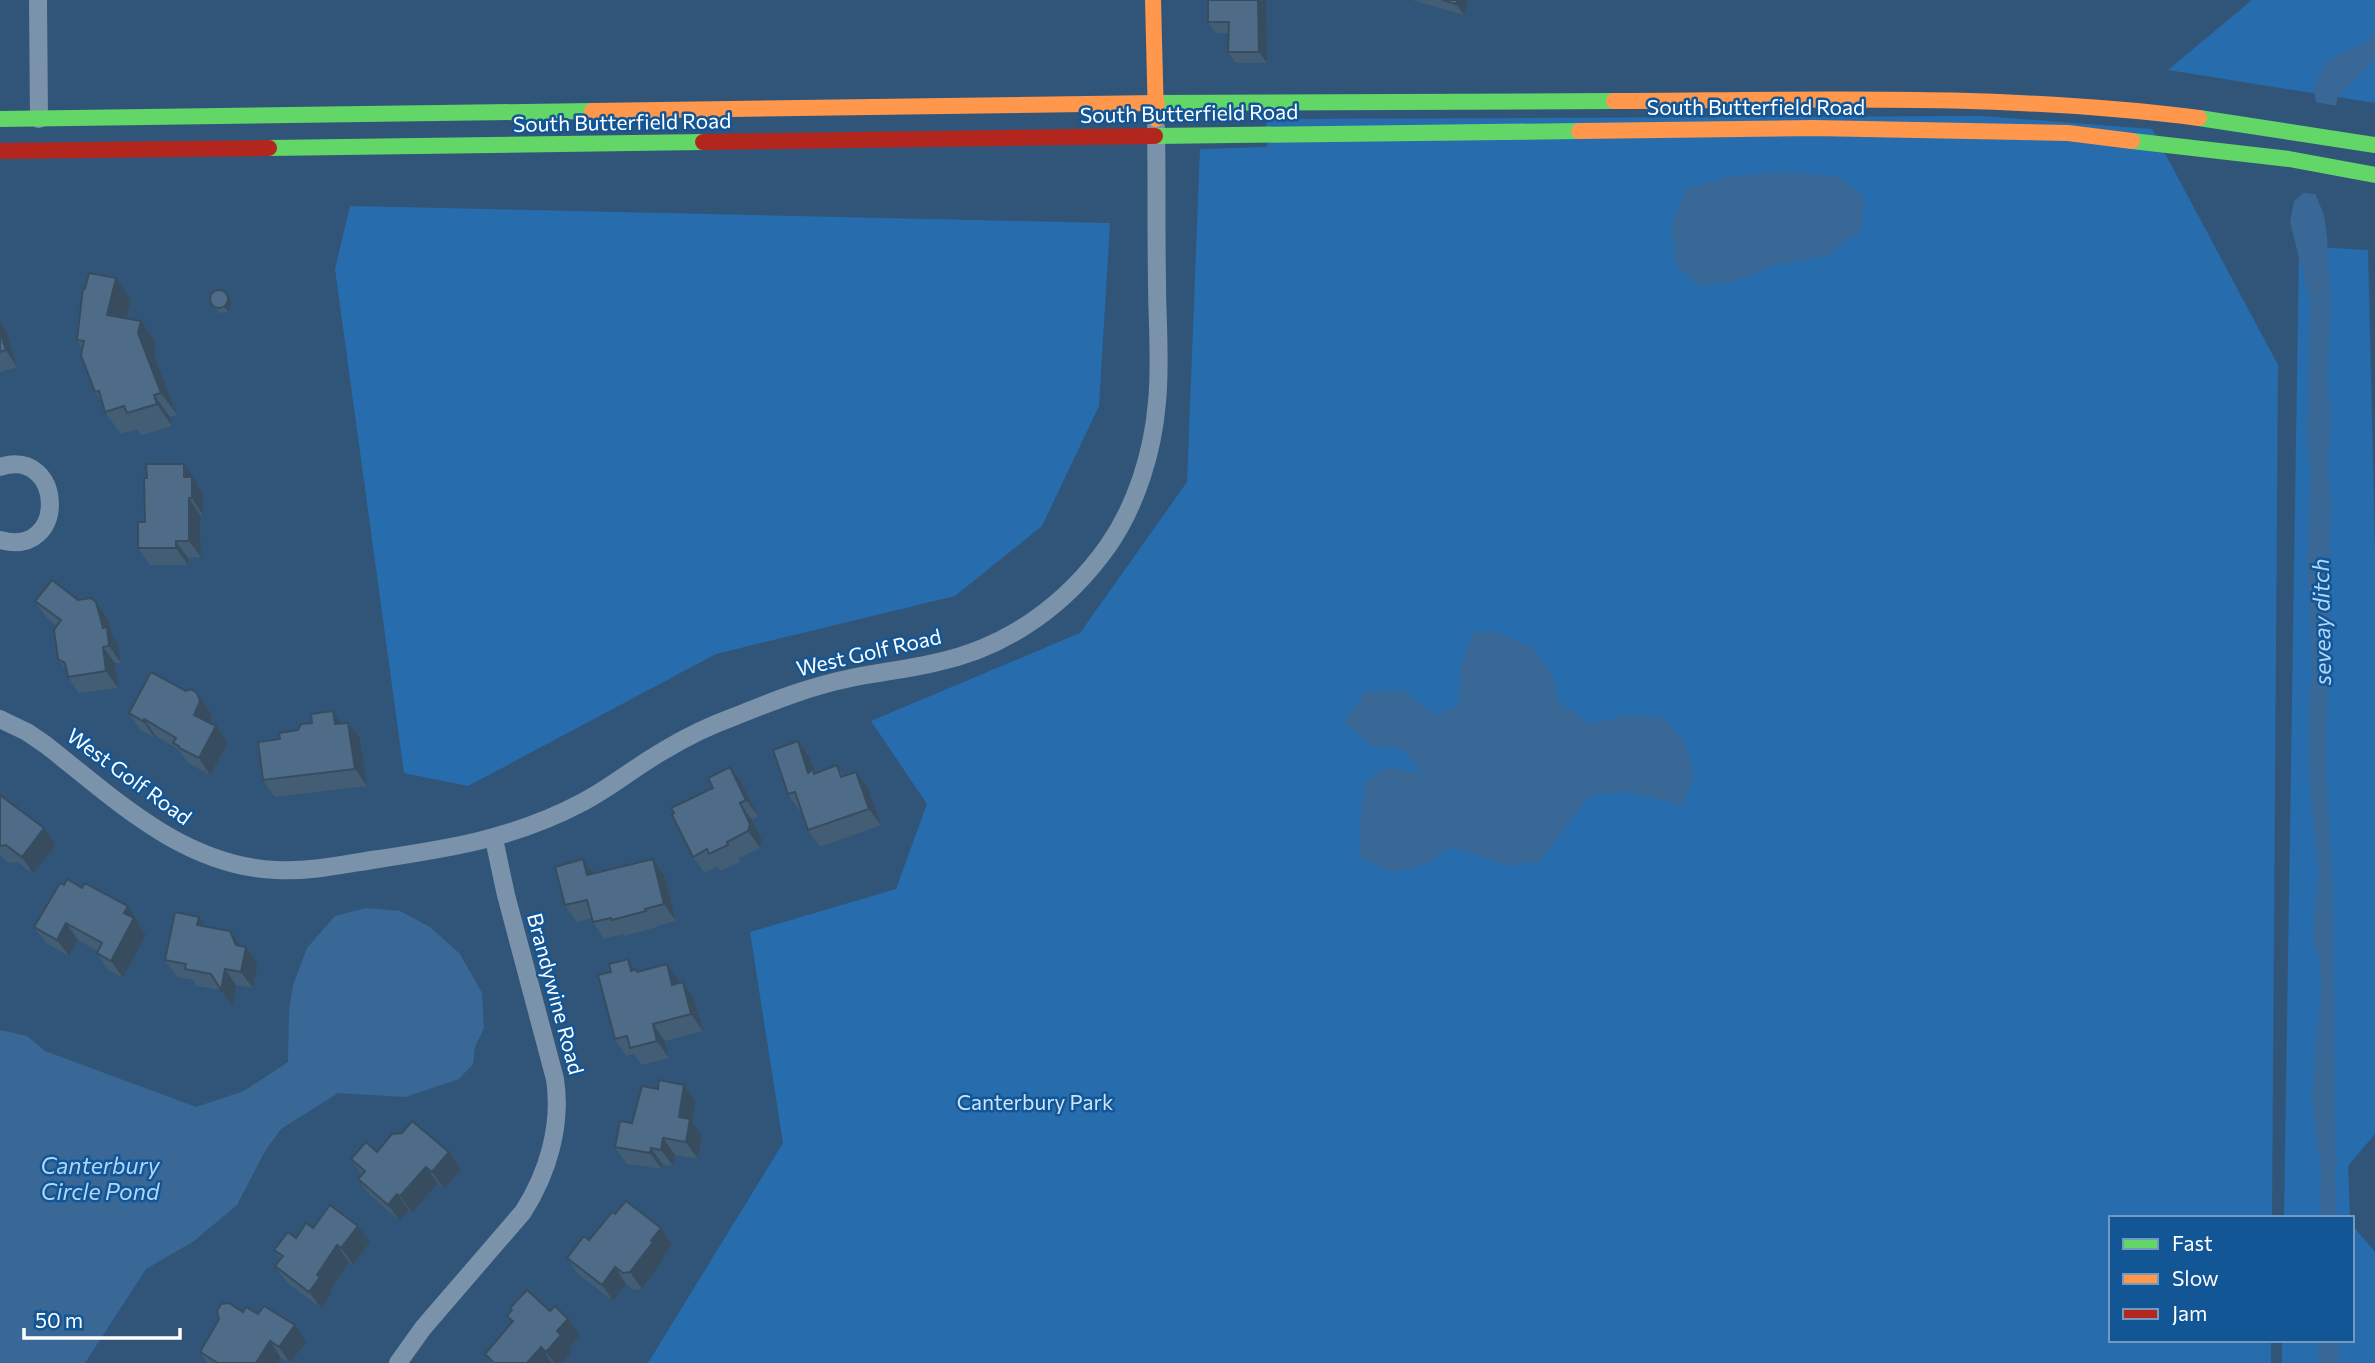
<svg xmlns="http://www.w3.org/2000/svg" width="2375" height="1363" font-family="Commissioner,sans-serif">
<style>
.green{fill:#276cad}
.water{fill:#396896}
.pier{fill:#315578}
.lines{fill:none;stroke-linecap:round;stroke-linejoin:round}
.street{stroke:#7a93ab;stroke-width:18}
.fast{stroke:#63d668;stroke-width:16}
.slow{stroke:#ff974d;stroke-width:16}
.jam{stroke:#b3261e;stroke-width:16}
.wall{fill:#435d74}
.shaded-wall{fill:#374c5e}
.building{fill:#4e6c87;stroke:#374c5e;stroke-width:2}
.labels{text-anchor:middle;stroke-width:5;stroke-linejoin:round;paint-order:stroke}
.street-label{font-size:21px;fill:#fff;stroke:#135696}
.park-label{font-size:21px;fill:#cbe5fd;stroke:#135696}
.water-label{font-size:23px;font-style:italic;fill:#b0d7f9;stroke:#135696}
</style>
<rect width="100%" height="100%" fill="#315578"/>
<g class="green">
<path d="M2252,0h123v103l-207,-33z"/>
<path d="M1983,116l169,13 126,236 -6,853h-161v122h160v23h-1623l135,-220 -33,-211 146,-43 31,-85 -56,-83 209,-88 107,-151 13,-333 67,-2 -1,-28z"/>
<path d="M350,206l760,17 -11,183 -57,120 -87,70 -239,58 -248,132 -64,-13 -69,-504z"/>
<path d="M2299,246l69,4 7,297v587l-27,32 2,52h-66z"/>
<path d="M2352,1225l23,27v111h-93v-23h70z"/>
</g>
<g class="water">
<path d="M2375,33v26l-37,37 -22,100 8,19 3,21 4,64 -4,85 4,28 -3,60 3,23 -5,276 7,116 3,330h-16l1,-47 -9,-76 9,-105 -1,-26 -7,-31 6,-66 -4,-25 -6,-72v-70l4,-30 -6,-112 4,-85 -4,-36 3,-136 -20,-79 4,-21 9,-8 15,-88c-11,-18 6,-44 23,-52 5,-3 11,-2 16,-5 6,-3 13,-10 18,-15z"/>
<path d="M1791,172l47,5 26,20 -2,32 -36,27 -51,9 -39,16 -35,5 -25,-21 -4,-41 14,-36 48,-12z"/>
<path d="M1496,632l38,17 20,30 5,24 32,21 36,-9 36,3 21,22 10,34 -11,31 -61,-14 -33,5 -49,65 -33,5 -35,-13 -24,-5 -23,17 -34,7 -32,-15 2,-44 4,-31 22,-15 36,7 -20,-25 -32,-3 -27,-24 22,-31h38l30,24 25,-9 1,-35 12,-38z"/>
<path d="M366,908l34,3 30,16 30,27 22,39 2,35 -9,19 -2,17 -14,15 -54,18 -67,-4 -57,36 -16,22 -28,54 -43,36 -48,28 -61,94h-85v-333l27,6 18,15 151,56 48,-16 44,-29 1,-51 4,-26 14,-37 28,-32z"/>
<path d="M2316,1340h23v23h-19z"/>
</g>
<path class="pier" d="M2313,102l26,4 -19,89 -21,-3 16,-87z"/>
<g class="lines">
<g class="street">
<path d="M38,0l1,119"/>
<path d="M0,467c64,-21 69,92 0,73"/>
<path d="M0,719l27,13 19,13c69,54 137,121 230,125 32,2 65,-5 96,-10 74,-11 141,-21 209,-57 29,-15 54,-36 82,-52 23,-14 48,-26 73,-35 37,-15 75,-30 115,-38 29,-6 59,-9 87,-16 70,-15 129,-58 170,-116 28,-40 45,-94 49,-144 4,-39 0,-82 0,-121 -1,-51 0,-103 -1,-154"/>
<path d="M398,1363l25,-35 100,-116c25,-39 39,-87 32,-133l-49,-184 -12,-56"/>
</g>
<g class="fast">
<path d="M1157,103l457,-2"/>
<path d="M2199,118l176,27"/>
<path d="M0,119l592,-8"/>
<path d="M1155,136l424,-5"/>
<path d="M2132,141l157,18 86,16"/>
<path d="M269,148l434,-6"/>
</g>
<g class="slow">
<path d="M1153,0l3,119"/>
<path d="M1614,101c195,-1 391,-8 585,17"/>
<path d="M592,111l565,-8"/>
<path d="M1579,131l234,-3 255,5 64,8"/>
</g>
<g class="jam">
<path d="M703,142l452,-6"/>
<path d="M0,151l269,-3"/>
</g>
</g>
<g class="wall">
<path d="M1266,0l1,63h-31l-8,-11v-19h-12l-8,-11z"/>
<path d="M1412,0h56l-4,15z"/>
<path d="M227,295l4,5v7l-3,5 -8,1 -9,-10z"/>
<path d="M131,300l-4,18 29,25 -2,12 23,60 -7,2 2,9 -30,9 -5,-6 -16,5 -16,-22 -2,-8 -8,-12 -13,-44 -5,-8z"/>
<path d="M0,322l6,8 11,37 -17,5z"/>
<path d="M184,464l12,16v3l7,11v21h-3l1,42 -13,1v7h-38l-12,-17 7,-26 2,-44z"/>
<path d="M78,600l18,2 12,17 4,16 6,9 3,19h-6l3,25 -39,5 -11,-16 -1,-6 -9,-12 -1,-33 -10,-8 -12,-17z"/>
<path d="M209,710l3,8 -2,5 6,3 12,17 -18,32 -20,-11 -5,-5 -7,-10 -22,-13 -1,2 -15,-8 -11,-17z"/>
<path d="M333,711l9,12 18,16 7,47 -92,11 -12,-17 17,-41 32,-16z"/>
<path d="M798,741l12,17 6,15 21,-8 7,11 12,-4 12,16 13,37 -61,22 -12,-17 -7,-19h-1l-12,-17z"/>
<path d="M742,784l16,32 -6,4 10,20 -2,8 -21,10 1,4 -20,9 -3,-5 -12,7 -12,-16z"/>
<path d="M0,795l44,33 12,17 -23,29 -15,-12 -9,1 -9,-8z"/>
<path d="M653,859l11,16 12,46 -19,5v1l-33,9 -1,-2 -19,5 -11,-17 -1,-4 -15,4 -12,-17 28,-32z"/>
<path d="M64,885l18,3 46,18 11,17 -1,1 8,11 -23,43 -15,-8 -11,-17 1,-2 -20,-11 -9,16 -23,-13 -12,-16z"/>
<path d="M206,927l35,19 17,18 -5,24 -17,-3 -3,22 -12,-17 -24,-4 -4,-6 -16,-3 -12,-17z"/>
<path d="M628,959l10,13 29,-8 12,19 15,16 9,32 -38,10 4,17 -27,7 -8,-11 -8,2 -11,-17 -4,-67z"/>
<path d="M684,1085l12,17 -4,19 10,14 -4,24 -23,-4 -2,11 -10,-1 -1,4 -35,-5 -12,-17 17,-24 26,-34z"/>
<path d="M377,1152h72l12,17 -17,20 -6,-6 -26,30 -3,-3 -9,11 -30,-26 -12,-16 4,-4 -11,-16z"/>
<path d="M615,1214l46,14 11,17 -9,12 1,2 -22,30 -8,1 -8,-6 -13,17 -35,-27 -11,-16 22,-18z"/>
<path d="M313,1228l57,14 -17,23 -4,-3 -19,28 2,3 -11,15 -34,-25 -12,-17 6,-7 -7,-9z"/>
<path d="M510,1308l40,3 18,8 12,16 -11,12 3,5 -10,11h-71l-6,-9 27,-32 -5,-6 5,-5z"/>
<path d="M243,1312l64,30 -16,21 -10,-5 -3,5h-71l-7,-11z"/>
</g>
<g class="shaded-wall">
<path d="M1258,0h8l1,63 -8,-11z"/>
<path d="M1457,0h11l-4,15 -8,-11z"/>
<path d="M116,278l15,22 -8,37 -16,-22z"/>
<path d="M227,295l4,5v7l-3,5 -4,-6z"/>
<path d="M141,321l15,22 -2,12 23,60 -16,-22 -23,-60z"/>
<path d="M0,322l6,8 11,37 -11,-17 -6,-18z"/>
<path d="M154,395l16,22 2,9 -15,-22z"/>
<path d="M184,464l12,16v3l7,11v21l-11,-17 -8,-21z"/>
<path d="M189,498l11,17 1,42 -12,-16z"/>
<path d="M176,541l12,17v7l-12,-17z"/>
<path d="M96,602l12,17 4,16 6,9 3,19 -12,-17z"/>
<path d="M103,647l12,16 3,25 -12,-17z"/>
<path d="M197,693l12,17 3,8 -6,13 -12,-16z"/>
<path d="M333,711l12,17 -10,-4z"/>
<path d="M144,719l12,17 -1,2 -12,-17z"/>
<path d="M348,723l12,16 7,47 -12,-17z"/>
<path d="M216,726l12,17 -18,32 -11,-17z"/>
<path d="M798,741l12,17 4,12 11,16 -17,-13z"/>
<path d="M730,767l12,17 16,32 -12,-16z"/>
<path d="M856,772l12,16 13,37 -12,-16z"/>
<path d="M740,803l12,17 10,20 -2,8 -12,-17z"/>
<path d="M44,828l12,17 -23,29 -11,-17z"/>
<path d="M583,859l12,17 -8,-1z"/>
<path d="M653,859l11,16 12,46 -12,-17z"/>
<path d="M128,906l11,17 -1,1 8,11 -23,43 -12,-17 13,-48z"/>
<path d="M199,917l12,17 -14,-9z"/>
<path d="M66,923l12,17 -9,16 -12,-16z"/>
<path d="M230,931l12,17 4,-1 12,17 -5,24 -12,-16 -5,-27z"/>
<path d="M628,959l9,13 -1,-3 12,17 -17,-15z"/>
<path d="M667,964l12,17 5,20 -12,-16z"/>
<path d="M225,969l11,16 -3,22 -12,-17z"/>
<path d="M683,982l11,17 9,32 -12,-17z"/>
<path d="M653,1024l12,17 4,17 -12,-17z"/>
<path d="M684,1085l12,17 -4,19 10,14 -4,24 -12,-17 -7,-25z"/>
<path d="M663,1138l12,17 -2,11 -12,-16z"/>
<path d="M651,1148l12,17 -1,4 -12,-16z"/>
<path d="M449,1152l12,17 -17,20 -12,-17z"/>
<path d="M426,1167l12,16 -26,30 -12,-17z"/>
<path d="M397,1194l12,16 -9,11 -12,-16z"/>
<path d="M358,1226l12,16 -17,23 -12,-17z"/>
<path d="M661,1228l11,17 -9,12 1,2 -22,30 -12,-17 21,-31z"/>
<path d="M337,1245l12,17 -19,28 2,3 -11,15 -12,-16 8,-17z"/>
<path d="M615,1267l11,17 -13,17 -11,-16z"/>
<path d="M568,1319l12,16 -11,12 3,5 -10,11h-8l-8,-11 11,-21z"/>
<path d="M295,1325l12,17 -17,21 -11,-16z"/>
<path d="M270,1341l11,17 -3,5h-22z"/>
<path d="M541,1347l11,16h-25z"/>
</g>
<g class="building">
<path d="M1208,0h50l1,52h-31l1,-30h-21z"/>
<path d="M1442,0h15l-1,4z"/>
<path d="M89,273l27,5 -9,37 34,6 -3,12 23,60 -7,2 3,9 -30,9 -3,-7 -19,6 -6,-21 -4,1 -14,-37 3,-14 -7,-1 6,-52 2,1z"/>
<circle cx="219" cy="299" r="9"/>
<path d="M0,332l6,18 -6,2z"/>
<path d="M146,464h38v13h8v21h-3v43h-13v7h-38v-26h7l-1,-44h3z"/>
<path d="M52,580l26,20 13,-2 5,4 7,26 4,-1 2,19 -6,1 3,24 -38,6 -3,-14 -7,-4 -4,-29 7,-10 -26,-19z"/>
<path d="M151,672l35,19 5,-2 6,4 3,8 -6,14 22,11 -17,32 -20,-10v-2l-6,-3 3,-5 -32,-19 -1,2 -14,-8z"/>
<path d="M333,711l2,13 13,-1 7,46 -92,11 -5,-38 22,-3 -1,-6 19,-3 3,-6 11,-1 -1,-9z"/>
<path d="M798,741l10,32 5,-4 1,5 23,-9 4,12 15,-5 13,37 -61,21 -13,-38 -7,2 -15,-44z"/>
<path d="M730,767l16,33 -6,3 10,21 -2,7 -21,11 1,3 -19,9 -2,-5 -14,8 -21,-42 2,-2 -3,-5 42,-20 -5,-10z"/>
<path d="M0,795l44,33 -22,29 -16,-12 -6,1z"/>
<path d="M583,859l4,16 66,-16 11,45 -19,5 1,2 -34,9 -1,-2 -18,4 -6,-22 -22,5 -10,-38z"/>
<path d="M67,879l15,9 3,-5 43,23 -4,7 10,5 -23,43 -14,-8 5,-10 -36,-20 -9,17 -23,-13 26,-44 4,2z"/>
<path d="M175,912l24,5 -2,8 33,6 6,14 10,2 -5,25 -16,-3 -4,21 -10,-16 -26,-5 1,-5 -21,-4z"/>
<path d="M628,959l3,12 5,-2 1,3 30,-8 5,21 11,-3 8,32 -38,10 4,17 -27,7 -3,-12 -12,3 -17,-64 13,-3 -2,-8z"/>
<path d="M659,1080l25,5 -5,32 11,2 -4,23 -23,-4 -2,12 -10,-2 -1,5 -35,-6 5,-26 12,2 10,-37 16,3z"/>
<path d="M412,1121l37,31 -17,20 -6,-5 -26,29 -3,-2 -9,11 -30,-26 7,-8 -14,-12 15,-17 11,10 15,-18 10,-1z"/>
<path d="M626,1201l35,27 -10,13 2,1 -23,30 -7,1 -8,-6 -13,18 -35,-27 17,-22 5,4 23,-28 3,2z"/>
<path d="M330,1205l28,21 -17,22 -4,-3 -20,30 3,2 -11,15 -34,-26 8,-10 -9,-6 14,-18 8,6 10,-15 7,5z"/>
<path d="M527,1290l23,21 5,-5 13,13 -11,12 4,4 -15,17 -5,-5 -14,16h-33l-9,-9 28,-33 -6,-5 5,-6 -2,-2z"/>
<path d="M229,1303l14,9 3,-5 12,7 6,-8 31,19 -16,22 -9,-6 -14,22h-38l-18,-11 19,-33 -2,-8 4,-7z"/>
</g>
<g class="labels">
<g class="street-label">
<text x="1756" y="115">South Butterfield Road</text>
<text transform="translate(1189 114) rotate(-1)" y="7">South Butterfield Road</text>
<text transform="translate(622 123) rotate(-1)" y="7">South Butterfield Road</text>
<text transform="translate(869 653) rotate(-13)" y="7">West Golf Road</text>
<text transform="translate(129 777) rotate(36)" y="7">West Golf Road</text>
<text transform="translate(555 994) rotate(75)" y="7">Brandywine Road</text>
</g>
<g class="park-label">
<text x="1035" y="1110">Canterbury Park</text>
</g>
<g class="water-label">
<text transform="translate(2322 622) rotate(-91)" y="8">seveay ditch</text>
<text x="100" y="1174">Canterbury<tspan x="100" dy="26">Circle Pond</tspan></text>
</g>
</g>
<rect x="2109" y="1216" width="245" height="126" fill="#135696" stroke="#719ac0" stroke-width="2"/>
<rect x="2123" y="1239" width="35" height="10" fill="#63d668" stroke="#719ac0" stroke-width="2"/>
<text x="2172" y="1251" font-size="21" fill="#ffffff">Fast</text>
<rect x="2123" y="1274" width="35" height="10" fill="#ff974d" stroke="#719ac0" stroke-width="2"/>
<text x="2172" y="1286" font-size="21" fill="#ffffff">Slow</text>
<rect x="2123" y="1309" width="35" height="10" fill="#b3261e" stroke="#719ac0" stroke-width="2"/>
<text x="2172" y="1321" font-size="21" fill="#ffffff">Jam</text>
<path d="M24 1328v10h156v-10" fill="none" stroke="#ffffff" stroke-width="3.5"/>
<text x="35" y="1328" font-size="21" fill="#ffffff" stroke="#135696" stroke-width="5" paint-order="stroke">50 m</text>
</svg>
